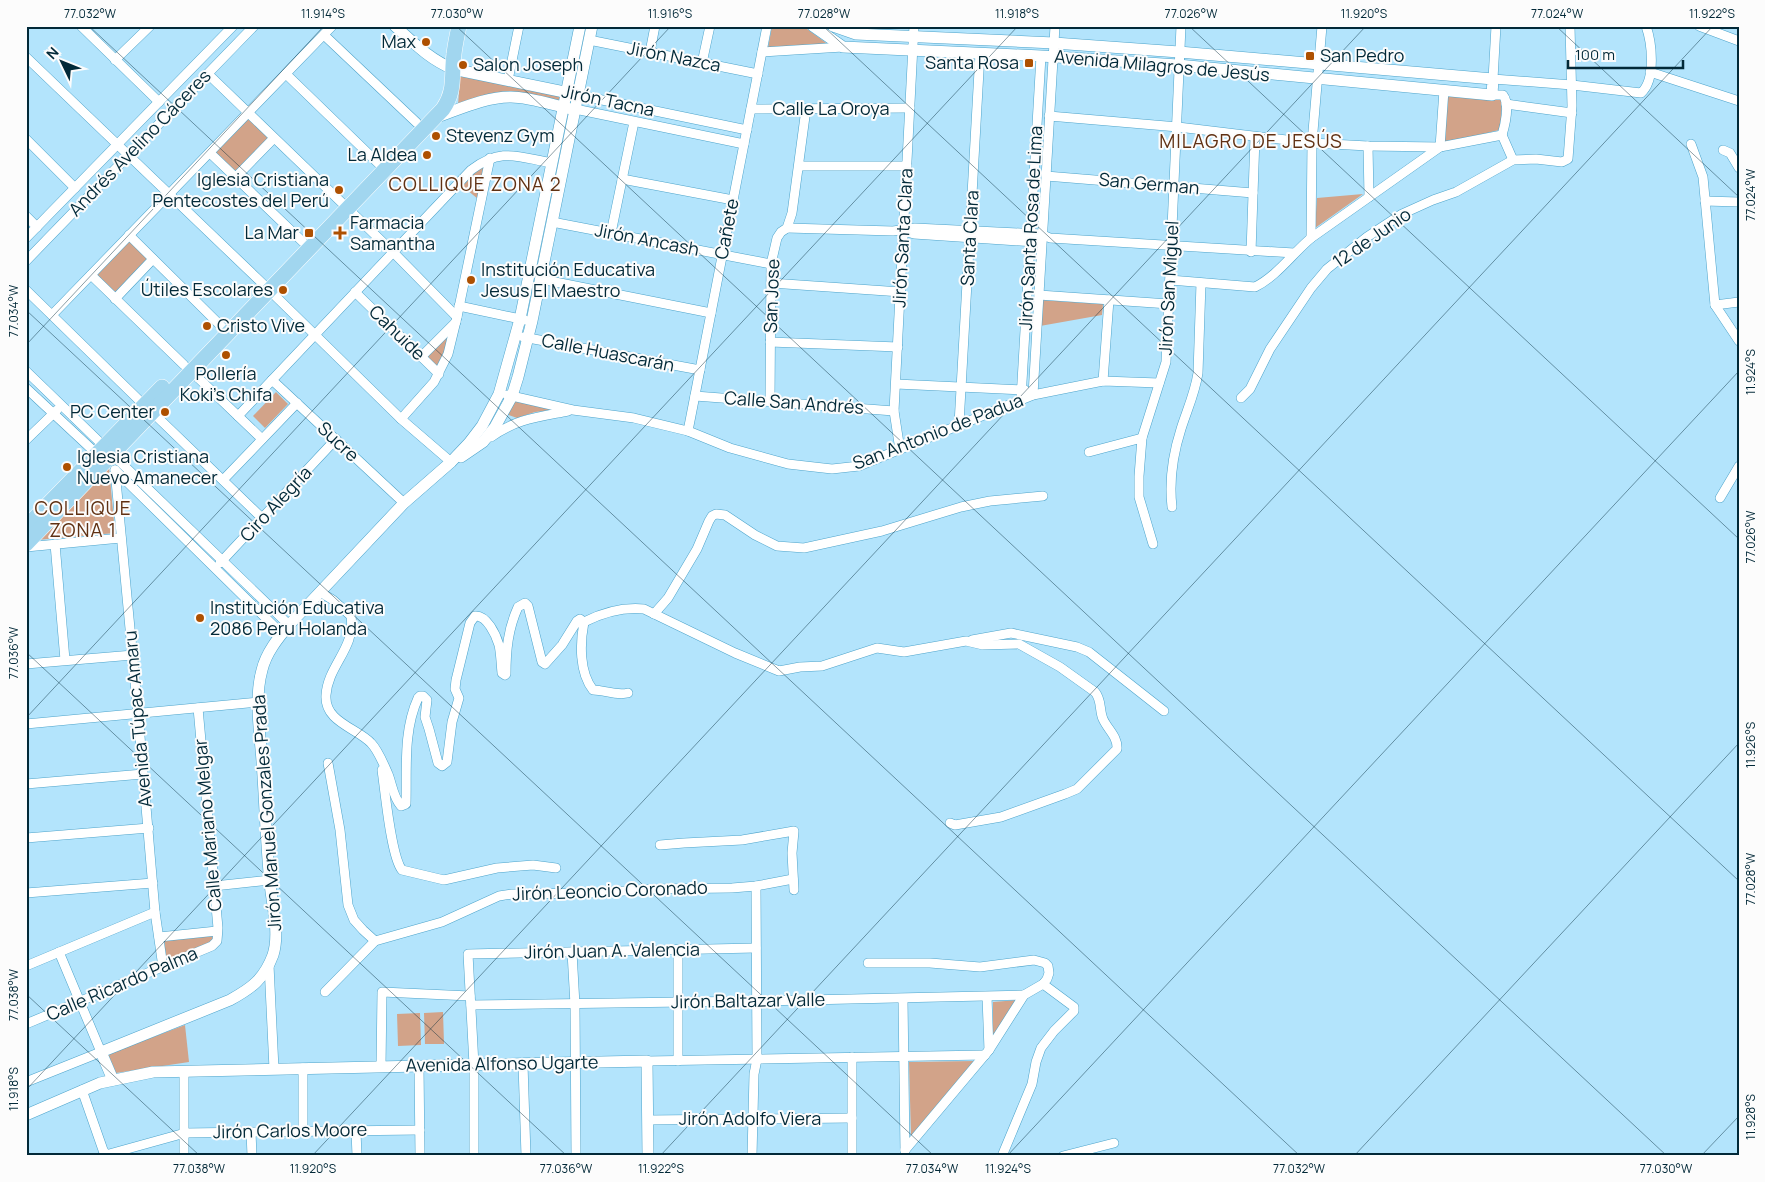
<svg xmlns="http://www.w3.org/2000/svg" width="1765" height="1182" font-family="Manrope,sans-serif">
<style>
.green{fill:#d2a389}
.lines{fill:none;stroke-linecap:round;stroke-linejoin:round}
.minor-casing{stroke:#4da4cb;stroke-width:10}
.tertiary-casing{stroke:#4da4cb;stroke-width:12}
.primary-casing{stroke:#fff;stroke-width:16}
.minor{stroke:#fff;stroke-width:9}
.tertiary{stroke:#fff;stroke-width:11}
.primary{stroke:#a1d6ef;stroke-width:15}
.ticks{fill:none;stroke:#022938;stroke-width:1;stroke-opacity:0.45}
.poi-dot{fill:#ae5000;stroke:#fcfcfc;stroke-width:2}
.labels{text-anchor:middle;stroke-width:4;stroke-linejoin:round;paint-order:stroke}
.poi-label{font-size:18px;fill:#022938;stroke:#fcfcfc;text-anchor:start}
.street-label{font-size:18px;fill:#022938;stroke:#fcfcfc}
.neighbourhood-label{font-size:19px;letter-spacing:1px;fill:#603113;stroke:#fcfcfc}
.neatline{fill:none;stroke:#022938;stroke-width:2}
.ticks-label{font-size:12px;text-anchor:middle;fill:#022938}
</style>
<rect width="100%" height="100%" fill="#b3e4fc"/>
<g class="green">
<path d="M772,26h31l26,19 -61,3z"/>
<path d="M460,76l101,20 -2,7 -49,-9 -52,12z"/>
<path d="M1448,92l54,5 -1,29 -2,4 -55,14z"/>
<path d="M248,118l20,20 -32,34 -21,-19z"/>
<path d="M485,167l-7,32 -17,-14 19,-17z"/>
<path d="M1363,194l-48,34 2,-30z"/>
<path d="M129,241l19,19 -33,33 -19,-18z"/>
<path d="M1042,300l61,4 -1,11 -62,11z"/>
<path d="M450,333l-11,35 -13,-12z"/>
<path d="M276,392l12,12 -23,24 -12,-12z"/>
<path d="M514,400l47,9 -26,3 -18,6 -11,-4z"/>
<path d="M109,467l6,66 -78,7z"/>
<path d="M215,933l-1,9 -45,19 -3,-2 -2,-20z"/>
<path d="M1019,1000l-26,36v-34z"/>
<path d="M443,1012l1,32h-19l-1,-31z"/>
<path d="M420,1013l1,32 -23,1 -1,-32z"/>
<path d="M185,1025l4,37 -73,11 -8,-19z"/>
<path d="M975,1061l-64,75 -2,-74z"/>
</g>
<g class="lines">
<g class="minor-casing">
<g id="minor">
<path d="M81,26l78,76"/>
<path d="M1496,26l-3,53 79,6 69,8c15,-13 11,-50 5,-67"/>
<path d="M1699,26l40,15"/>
<path d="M324,35l93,88"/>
<path d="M589,40l169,34"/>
<path d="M650,52l5,-26"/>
<path d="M762,52l81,-5"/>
<path d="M26,57l237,227 138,135 50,43"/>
<path d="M115,60l35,-34"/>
<path d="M702,63l8,-37"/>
<path d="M1650,72l89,29"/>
<path d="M208,74l185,178 64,65"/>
<path d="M286,74l93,90"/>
<path d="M508,80l11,-54"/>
<path d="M578,95l169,35"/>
<path d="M1492,95h11c7,9 2,30 -1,40"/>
<path d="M1506,104l66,9"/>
<path d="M575,109l169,35"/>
<path d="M751,109l159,-1"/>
<path d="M1049,116l129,11 134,16 56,3 72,1 4,-57"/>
<path d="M1502,135l11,25"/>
<path d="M26,139l49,49"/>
<path d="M1691,144l12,33 12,128 24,-3"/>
<path d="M1368,146l1,51"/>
<path d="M1723,150l7,3 9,15"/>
<path d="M210,153l93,89"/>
<path d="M800,166h107"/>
<path d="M1046,176l207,17"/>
<path d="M236,177l38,-39"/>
<path d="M622,179l111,21"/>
<path d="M1705,201l34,1"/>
<path d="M26,216l11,11"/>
<path d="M552,222l219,42"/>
<path d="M787,228l106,3 22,-3 126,6 9,4 244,15"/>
<path d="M904,231l10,3 121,8"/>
<path d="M611,233l23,-111"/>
<path d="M129,235l93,92"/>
<path d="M26,238l207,-212"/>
<path d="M1311,238l1,-95 10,-117"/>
<path d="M1251,252l4,-115"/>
<path d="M26,261l228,-235"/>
<path d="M91,275l93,90"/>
<path d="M540,279l171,34"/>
<path d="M1170,280l85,7c22,-11 37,-33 56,-49l129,-91 62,-12"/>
<path d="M771,283l130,9"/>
<path d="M26,290l118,115"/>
<path d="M355,292l84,82"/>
<path d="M1039,295l130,9"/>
<path d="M115,299l38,-40"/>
<path d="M1715,305l24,36"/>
<path d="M459,306l66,14"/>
<path d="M52,315l280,-289"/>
<path d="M523,337l177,33"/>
<path d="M770,342l128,5"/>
<path d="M421,357l35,-35"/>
<path d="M26,371l263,254"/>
<path d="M192,372l70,67"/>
<path d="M272,380l132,123"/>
<path d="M1103,381l6,-81"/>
<path d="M896,384l129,6"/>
<path d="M26,388l73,68"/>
<path d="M507,395l66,15 61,8 54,13 42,17 58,16 44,5 27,-3 174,-71 70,-14 56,2"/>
<path d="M1033,395l22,-369"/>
<path d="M695,396l199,15"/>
<path d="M1241,398l9,-9 20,-40 41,-61 16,-19 40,-32 35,-23 31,-14 23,-8 57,-32 23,-1 26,3 6,-3 4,-53 -2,-80"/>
<path d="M1021,399l20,-343"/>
<path d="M770,400l1,-136 6,-26 4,-6 6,-4 5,-15 14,-104"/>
<path d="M152,412l110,106"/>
<path d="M238,416l233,-246c31,-23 46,-13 81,-7"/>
<path d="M401,419l33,-37 14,-28 9,-37 33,-159"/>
<path d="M959,424l21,-371"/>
<path d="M688,431l79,-405"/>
<path d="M491,437c25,-18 47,-20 77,-26"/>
<path d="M26,440l31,-30"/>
<path d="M900,450l-6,-39 20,-385"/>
<path d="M1089,452l53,-14"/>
<path d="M115,470l23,243 17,199 8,55"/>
<path d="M115,470l167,164"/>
<path d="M223,480l74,-77"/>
<path d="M1720,498l19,-32"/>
<path d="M1172,507c-3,-26 1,-53 9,-78 6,-19 14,-36 17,-56l3,-90"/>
<path d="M55,544l10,116"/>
<path d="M1153,544l-14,-47v-21l3,-38 24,-76 15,-336"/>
<path d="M26,547l95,-9"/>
<path d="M220,563l116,-124"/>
<path d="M320,592l13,8 18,16c5,32 -23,49 -25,79 -2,27 31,33 45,48 7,7 13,22 17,31 4,10 5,23 13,32l5,-2c1,-36 -3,-73 12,-106l2,-2h3l4,4 -2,17 4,12 9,34 4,3 5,-4 5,-40 7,-24 -4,-9 1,-9 14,-57 5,-7c12,-1 21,19 24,29 2,9 2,19 3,28l3,2 1,-1c0,-24 2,-45 12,-67l7,-4 3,3 14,56 3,2 17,-19 15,-24 3,-2 4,3c-4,21 -5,50 9,68 12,0 23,6 35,3"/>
<path d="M654,614l14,-16 29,-49 12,-28 3,-5 4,-2 9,1 30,20 22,11 27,2 78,-17 79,-24 29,-6 53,-5"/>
<path d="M584,622c18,-9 40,-15 60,-13l91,44 44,18 21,-4 22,-1 55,-18 27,4 62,-11 17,4 36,-1 41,23 35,25c7,8 4,18 8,27 5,11 15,18 14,30l-40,40 -12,5 -64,23 -46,8 -5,-2"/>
<path d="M972,640l39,-7 66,14 12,5 75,59"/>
<path d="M26,664l107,-9"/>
<path d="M26,724l232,-22"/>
<path d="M328,763l12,67 8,75 6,15 9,10 12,11"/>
<path d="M382,770c3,20 9,87 20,100l42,10 53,-12 36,-3 23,3"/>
<path d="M26,784l117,-10"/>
<path d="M26,838l123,-10"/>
<path d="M660,845l24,-2 58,-3 52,-9 -2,22 2,37"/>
<path d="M214,886l56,-6"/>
<path d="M26,893l127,-10"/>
<path d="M159,937l58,-6"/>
<path d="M572,952l3,53 1,151"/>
<path d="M868,963h62l50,4 54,-7 11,3 3,3 1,7 -2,6 -4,5 -19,11 -35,55 -84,100"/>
<path d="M269,965l5,104"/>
<path d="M26,966l129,-54"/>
<path d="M325,992l50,-51 67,-19 57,-26 13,-2 86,-1 53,-4 81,-1 24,-2 37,-7"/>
<path d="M987,997l2,53"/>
<path d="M903,999l2,152"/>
<path d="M471,1005l286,-4 267,-6"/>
<path d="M26,1024l186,-78 5,-5 1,-13 -20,-220"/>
<path d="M647,1061l338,-6"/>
<path d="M678,1061v-112"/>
<path d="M523,1064l3,92"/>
<path d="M419,1066l1,90"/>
<path d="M381,1067l1,-75 88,4"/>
<path d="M303,1068v63"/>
<path d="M184,1071v85"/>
<path d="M26,1082l75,-30 -42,-100"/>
<path d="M82,1090l21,60 4,6"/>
<path d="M648,1120l204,-2"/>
<path d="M356,1131l1,25"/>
<path d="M251,1132l1,24"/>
<path d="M102,1156l83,-23 235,-3"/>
<path d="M474,1156v-91l-6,-111 288,-6"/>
<path d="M752,1156l2,-82 3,-15 -1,-173"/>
<path d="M852,1156v-99"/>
<path d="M1002,1156l30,-72 4,-22 5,-14 13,-17 20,-20v-4l-31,-23"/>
<path d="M1063,1156l51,-13"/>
</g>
</g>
<g class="tertiary-casing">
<g id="tertiary">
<path d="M395,26c19,17 34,33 58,43l121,25"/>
<path d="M813,26l30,21 198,9 137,9 314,30 1,-16 -314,-27 -125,-9 -198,-9 -23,-8"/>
<path d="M437,117c23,-8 48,-20 74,-20 18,0 42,8 60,12"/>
<path d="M461,457l22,-15 12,-15 17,-31 6,-19 14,-56 60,-295"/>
<path d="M113,1080l-12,-28 129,-52c22,-12 34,-21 43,-45 7,-22 -1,-50 -3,-72 -4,-40 -5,-81 -8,-122 -2,-29 -8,-62 0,-91 4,-17 16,-32 27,-45l115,-122 47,-41 18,-19 13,-17 17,-32 21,-75 60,-293"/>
<path d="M26,1115l74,-32 53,-11 494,-11 1,95"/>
</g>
</g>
<g class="primary-casing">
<g id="primary">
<path d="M26,527l136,-140"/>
<path d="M26,544l417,-435c13,-19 8,-33 11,-55 1,-9 3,-18 5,-28"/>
</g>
</g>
<use href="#minor" class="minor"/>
<use href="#tertiary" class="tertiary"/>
<use href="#primary" class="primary"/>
</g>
<path class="ticks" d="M89,26l1211,1130M456,26l1211,1130M823,26l916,855M1189,26l550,513M1556,26l183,171M26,310l908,846M26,345l298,-319M26,652l541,504M26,718l645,-692M26,994l174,162M26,1090l992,-1064M312,1156l1054,-1130M660,1156l1053,-1130M1007,1156l732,-785M1354,1156l385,-413M1701,1156l38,-40"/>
<g class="poi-dot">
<circle cx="426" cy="42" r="5"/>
<rect x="1305" y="51" width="10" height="10" rx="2.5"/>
<rect x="1024" y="58" width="10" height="10" rx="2.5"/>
<circle cx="463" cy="65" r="5"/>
<circle cx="436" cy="136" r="5"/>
<circle cx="427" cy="155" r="5"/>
<circle cx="339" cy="190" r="5"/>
<rect x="304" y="228" width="10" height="10" rx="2.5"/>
<path d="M337.5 225.5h5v5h5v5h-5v5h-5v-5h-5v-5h5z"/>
<circle cx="471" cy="280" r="5"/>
<circle cx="283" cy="290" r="5"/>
<circle cx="207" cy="326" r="5"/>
<circle cx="226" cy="355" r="5"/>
<circle cx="165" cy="412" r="5"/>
<circle cx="67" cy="467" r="5"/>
<circle cx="200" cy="618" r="5"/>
</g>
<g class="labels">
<g class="poi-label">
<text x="416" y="48" text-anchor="end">Max</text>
<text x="1320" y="62">San Pedro</text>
<text x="1019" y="69" text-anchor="end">Santa Rosa</text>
<text x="473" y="71">Salon Joseph</text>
<text x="446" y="142">Stevenz Gym</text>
<text x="417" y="161" text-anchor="end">La Aldea</text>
<text x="329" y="186" text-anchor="end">Iglesia Cristiana<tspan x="329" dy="21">Pentecostes del Perú</tspan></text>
<text x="350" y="229">Farmacia<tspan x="350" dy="21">Samantha</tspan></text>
<text x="299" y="239" text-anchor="end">La Mar</text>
<text x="481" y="276">Institución Educativa<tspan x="481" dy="21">Jesus El Maestro</tspan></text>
<text x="273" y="296" text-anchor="end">Útiles Escolares</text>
<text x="217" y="332">Cristo Vive</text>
<text x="226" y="380" text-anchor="middle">Pollería<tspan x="226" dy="21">Koki's Chifa</tspan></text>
<text x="155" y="418" text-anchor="end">PC Center</text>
<text x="77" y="463">Iglesia Cristiana<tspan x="77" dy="21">Nuevo Amanecer</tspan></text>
<text x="210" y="614">Institución Educativa<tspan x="210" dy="21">2086 Peru Holanda</tspan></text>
</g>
<g class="street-label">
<text transform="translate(674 57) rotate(11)" y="6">Jirón Nazca</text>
<text transform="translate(1162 66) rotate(5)" y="6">Avenida Milagros de Jesús</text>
<text transform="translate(608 101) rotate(12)" y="6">Jirón Tacna</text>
<text x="831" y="115">Calle La Oroya</text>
<text transform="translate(140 143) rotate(-46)" y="6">Andrés Avelino Cáceres</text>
<text transform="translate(1149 184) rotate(5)" y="6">San German</text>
<text transform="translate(1031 228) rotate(-87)" y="6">Jirón Santa Rosa de Lima</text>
<text transform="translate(727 229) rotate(-79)" y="6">Cañete</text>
<text transform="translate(903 238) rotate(-87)" y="6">Jirón Santa Clara</text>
<text transform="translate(970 238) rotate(-87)" y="6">Santa Clara</text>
<text transform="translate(1372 238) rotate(-35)" y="6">12 de Junio</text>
<text transform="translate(647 240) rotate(11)" y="6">Jirón Ancash</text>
<text transform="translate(1169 288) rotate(-87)" y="6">Jirón San Miguel</text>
<text transform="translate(772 296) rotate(-88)" y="6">San Jose</text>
<text transform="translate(397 333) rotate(44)" y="6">Cahuide</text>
<text transform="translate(608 353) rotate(11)" y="6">Calle Huascarán</text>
<text transform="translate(794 403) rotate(4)" y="6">Calle San Andrés</text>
<text transform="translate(938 432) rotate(-21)" y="6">San Antonio de Padua</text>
<text transform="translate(338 442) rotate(43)" y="6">Sucre</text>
<text transform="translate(276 504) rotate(-47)" y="6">Ciro Alegría</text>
<text transform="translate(138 719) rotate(-95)" y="6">Avenida Túpac Amaru</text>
<text transform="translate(267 813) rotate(-94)" y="6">Jirón Manuel Gonzales Prada</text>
<text transform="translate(208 825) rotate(-95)" y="6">Calle Mariano Melgar</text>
<text transform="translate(610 891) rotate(-2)" y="6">Jirón Leoncio Coronado</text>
<text transform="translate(612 951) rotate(-1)" y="6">Jirón Juan A. Valencia</text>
<text transform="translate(122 984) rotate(-23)" y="6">Calle Ricardo Palma</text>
<text transform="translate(748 1001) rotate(-1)" y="6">Jirón Baltazar Valle</text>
<text transform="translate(502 1064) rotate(-1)" y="6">Avenida Alfonso Ugarte</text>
<text x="750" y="1125">Jirón Adolfo Viera</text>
<text transform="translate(290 1131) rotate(-1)" y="6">Jirón Carlos Moore</text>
</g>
<g class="neighbourhood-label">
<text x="1251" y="148">MILAGRO DE JESÚS</text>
<text x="475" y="191">COLLIQUE ZONA 2</text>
<text x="83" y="515">COLLIQUE<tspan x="83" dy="22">ZONA 1</tspan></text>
</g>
</g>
<rect width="1765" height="1182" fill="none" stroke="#fcfcfc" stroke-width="55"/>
<g transform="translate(62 62) rotate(313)" stroke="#fcfcfc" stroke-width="4" paint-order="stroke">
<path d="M0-4L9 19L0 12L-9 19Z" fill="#022938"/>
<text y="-8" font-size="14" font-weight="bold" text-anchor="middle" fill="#022938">N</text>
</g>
<path d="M1568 60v8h115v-8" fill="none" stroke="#022938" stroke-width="2.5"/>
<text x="1575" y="60" font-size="15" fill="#022938" stroke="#fcfcfc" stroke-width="4" paint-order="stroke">100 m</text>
<rect x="28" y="28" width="1710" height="1126" class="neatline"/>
<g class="ticks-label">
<text x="90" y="18">77.032°W</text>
<text x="323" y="18">11.914°S</text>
<text x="457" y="18">77.030°W</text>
<text x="670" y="18">11.916°S</text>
<text x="824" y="18">77.028°W</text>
<text x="1017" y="18">11.918°S</text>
<text x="1191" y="18">77.026°W</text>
<text x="1364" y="18">11.920°S</text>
<text x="1557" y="18">77.024°W</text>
<text x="1712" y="18">11.922°S</text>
<text transform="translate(1751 195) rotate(-90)" y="4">77.024°W</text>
<text transform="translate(14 311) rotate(-90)" y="4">77.034°W</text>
<text transform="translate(1751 372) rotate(-90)" y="4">11.924°S</text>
<text transform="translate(1751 537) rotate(-90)" y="4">77.026°W</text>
<text transform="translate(14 653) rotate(-90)" y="4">77.036°W</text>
<text transform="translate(1751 745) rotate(-90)" y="4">11.926°S</text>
<text transform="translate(1751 879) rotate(-90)" y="4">77.028°W</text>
<text transform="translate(14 995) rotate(-90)" y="4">77.038°W</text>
<text transform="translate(14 1089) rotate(-90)" y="4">11.918°S</text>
<text transform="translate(1751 1117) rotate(-90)" y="4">11.928°S</text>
<text x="199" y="1173">77.038°W</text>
<text x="313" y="1173">11.920°S</text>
<text x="566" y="1173">77.036°W</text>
<text x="661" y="1173">11.922°S</text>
<text x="932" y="1173">77.034°W</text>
<text x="1008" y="1173">11.924°S</text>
<text x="1299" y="1173">77.032°W</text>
<text x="1666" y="1173">77.030°W</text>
</g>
</svg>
